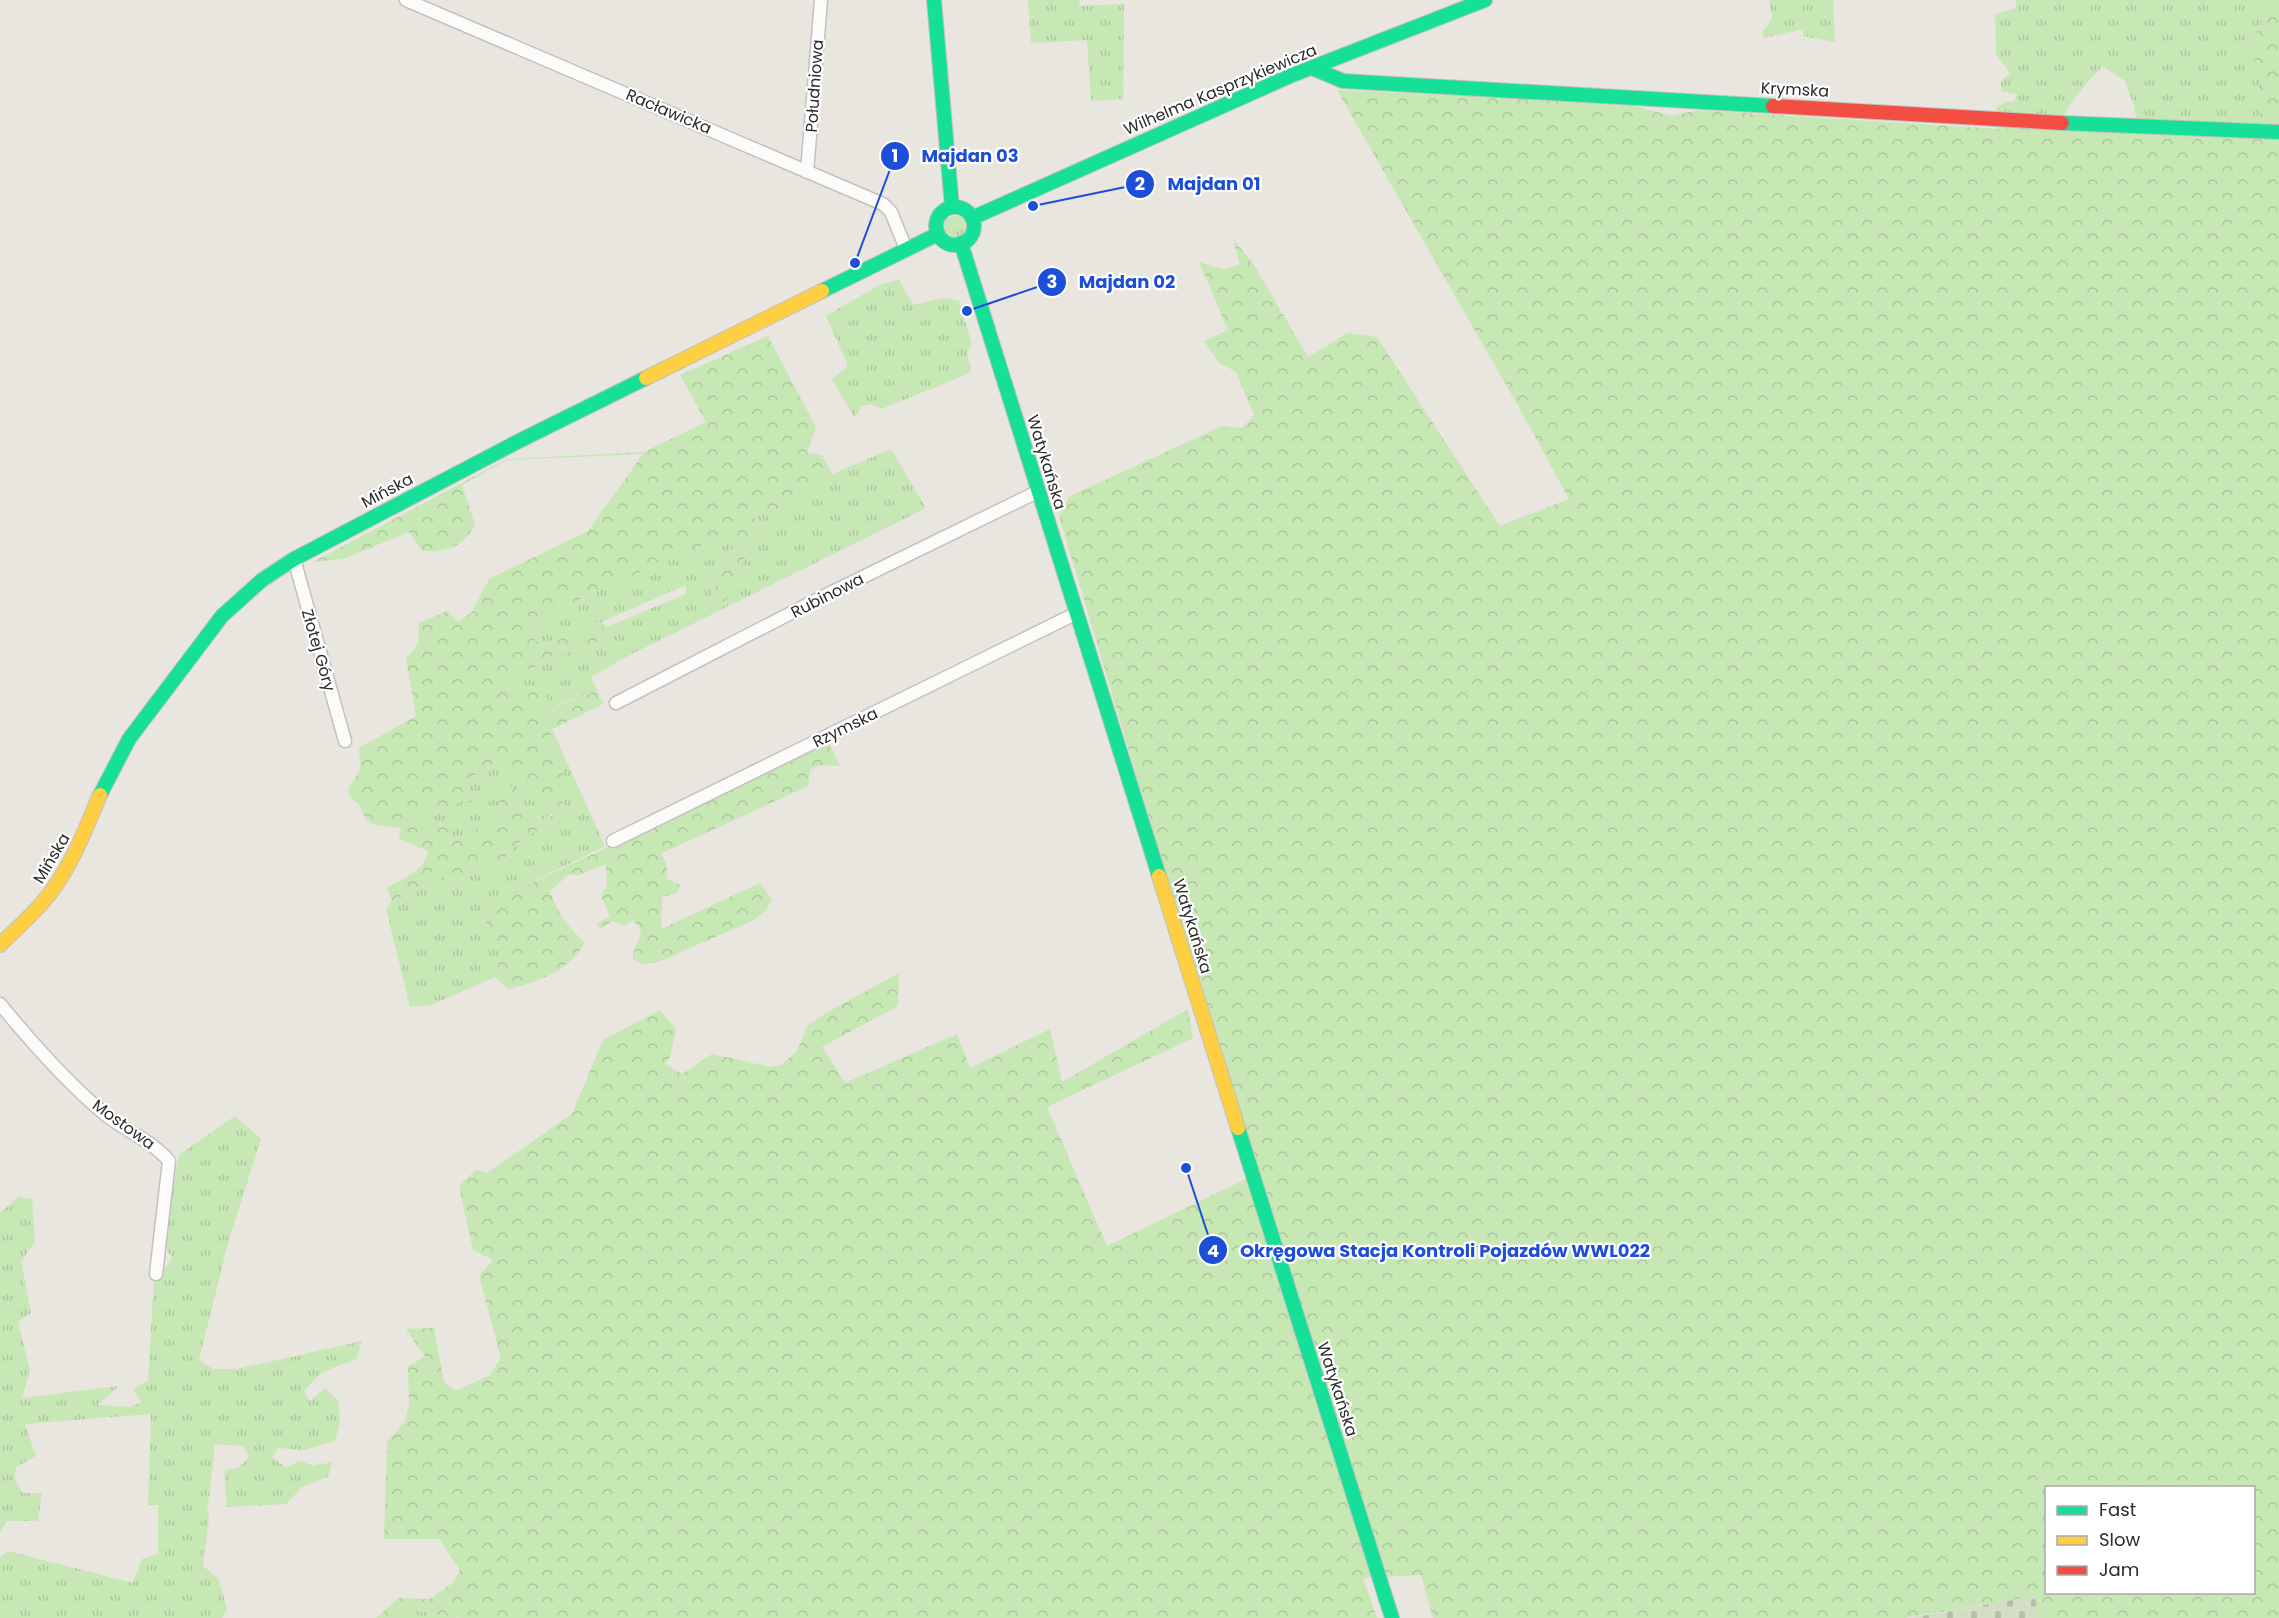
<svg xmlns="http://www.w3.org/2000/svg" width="2279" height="1618" font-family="Poppins,sans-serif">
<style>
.grass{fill:url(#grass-tufts)}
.forest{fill:url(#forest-crowns);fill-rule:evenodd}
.cemetery{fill:url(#cemetery-stones)}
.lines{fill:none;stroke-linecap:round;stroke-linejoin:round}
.street-casing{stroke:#c2c1c1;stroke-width:15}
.fast-casing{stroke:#c2c1c1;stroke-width:16}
.slow-casing{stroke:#c2c1c1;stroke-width:16}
.jam-casing{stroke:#c2c1c1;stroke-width:16}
.street{stroke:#fcfbfa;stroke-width:12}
.fast{stroke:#16e098;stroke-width:14}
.slow{stroke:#ffcf43;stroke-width:14}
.jam{stroke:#f24e42;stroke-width:14}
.labels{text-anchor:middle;stroke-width:4.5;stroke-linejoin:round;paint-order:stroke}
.street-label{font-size:16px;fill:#2a2a2a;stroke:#fff}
.leader{fill:none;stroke:#1d4ed8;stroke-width:2}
.callout-dot{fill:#1d4ed8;stroke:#fff;stroke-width:2}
.mark-label{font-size:18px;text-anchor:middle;font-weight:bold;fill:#fff}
.callout-label{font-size:18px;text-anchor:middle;font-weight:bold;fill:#1d4ed8;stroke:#fff;stroke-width:4.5;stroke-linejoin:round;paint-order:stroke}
</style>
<defs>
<pattern id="grass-tufts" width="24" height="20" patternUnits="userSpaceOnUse" patternTransform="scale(1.5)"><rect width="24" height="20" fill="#c7e7b5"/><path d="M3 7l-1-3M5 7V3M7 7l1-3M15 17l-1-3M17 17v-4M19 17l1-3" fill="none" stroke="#abc69c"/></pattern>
<pattern id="forest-crowns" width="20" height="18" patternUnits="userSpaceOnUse" patternTransform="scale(1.5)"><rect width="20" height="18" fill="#c7e7b5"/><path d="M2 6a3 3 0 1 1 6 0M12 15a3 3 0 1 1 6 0" fill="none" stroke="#abc69c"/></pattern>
<pattern id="cemetery-stones" width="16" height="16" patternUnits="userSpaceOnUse" patternTransform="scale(1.5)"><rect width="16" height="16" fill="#d4dec5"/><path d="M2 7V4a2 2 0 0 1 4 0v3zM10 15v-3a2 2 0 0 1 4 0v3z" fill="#b6bfa9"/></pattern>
</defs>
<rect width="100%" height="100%" fill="#e9e5df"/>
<g class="grass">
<path d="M1028,0h51l1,6 44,-2 -1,95 -32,2 -4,-61 -56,3z"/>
<path d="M1769,0h64l2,42 -32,-6v-7l-40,9v-7c13,-15 9,-14 6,-31z"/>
<path d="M2016,0h252l-2,14 -17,33 13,36 1,40 -124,11 -5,-28 -9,-25 -23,-15 -26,30 -23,35 -55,-2 -2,-21 9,-6 9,-1 3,-7 -16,-3v-9l9,-9 -14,-19 -1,-40 21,-6z"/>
<circle cx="955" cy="227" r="11"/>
<path d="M899,280l14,25 30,-7 16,3 13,44 -5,7 4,16 -3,6 -87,35 -10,-5 -10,3 -7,10 -22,-38 16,-13 -22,-50 55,-32z"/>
<path d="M891,449l35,59 -296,147 -39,22 6,14 -38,13 -11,13 -7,-5 7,-14 -37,-5 -12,-11 100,-42 5,-12 82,-34v-9l-142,62 -12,-9 4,-20 201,-88 -25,64 16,4 27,-65 -2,-8 4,-16h21l43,-21 11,-14z"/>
<path d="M552,729l53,117 -105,52 -13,11 -3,9 16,36 -5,23 -64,28 -21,2 -24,-98 6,-8 55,-25 12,13 13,-20 26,-3 25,-28 37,-19 5,-15c-23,18 -20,16 -46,5l-4,-21 -18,3 4,16 -2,12 -25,18 -22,1 -20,-7 -16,-17 36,-6 17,-18 -3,-7c10,-10 28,-24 43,-21l21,35 21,-42 -5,-8z"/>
<path d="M235,1116l26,23 -33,104 -29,117 14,9h24l125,-28 -6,19c-23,7 -38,11 -52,32l6,9 15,-13 13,12 2,21 -5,20 -31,9 -26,-2 -6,9 13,10 16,-6 12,5 19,-4 -4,15 -26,10 -16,17 -59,3 -3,-36 15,-4 10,-9 -6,-12 -28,-2 -6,53 -2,10 2,11 -6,48 15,12 9,30 -5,10h-222v-61l8,-6 125,32 9,-24 16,-5v-49h-10l3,-91 -126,10 11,32 -20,11 -2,9 8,17h20l-4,28h-31l-7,11v-319l19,-16 13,2 3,42 -14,21 10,51 -13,8 12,49 -8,28 97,-12 -22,19 33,2 11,-5 -8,-13 15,-8 6,-103 14,-13 4,-8 -9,-11 16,-91z"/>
<path d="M401,1608l60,10h-69z"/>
</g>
<g class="forest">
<path d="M2268,0h11v127l-16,-3 -9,-31 7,-10 -12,-36 17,-33z"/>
<path d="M1337,90l287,13 47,13 28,-6 299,19 111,3 170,-2v1488h-241l-3,-22 -131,22h-471l-12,-43 -58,3 14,40h-916l-60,-10 -9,10h-16l23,-20 31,1 24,-17 6,-12 -21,-31h-55l3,-97 18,-20 4,-18 -1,-38 17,-9 -19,-28 28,-1 10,54 11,9 34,-15 12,-18 -22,-82 14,-16 -20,-10 -14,-64 17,-16 11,3 85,-59 31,-74 57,-30 16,19 -6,28 -5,7 17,10 30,-20 59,13 11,-3 15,-13 11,-26 18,-12 73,-40 -1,33 -76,41 23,36 112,-49 13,34 80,-39 12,53 126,-73 5,29 -146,69 60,139 141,-68 -68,-256 -121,-406 11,-20 152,-70 20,2 12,-13 -18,-43 -18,-10 -14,-21 24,-11 -29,-68 23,7 18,-4 -7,-26 21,26 54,92 40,-24 29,4 123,189 69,-27 -48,-88zM2046,1488h208v104h-208z"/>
<path d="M768,336l48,91 -9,26 15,2 10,19 -11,14 -43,21h-21l-4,16 2,8 -27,65 -8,6 -6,-3 -2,-6 24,-64 -200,87 -4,20 12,9 56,-26 5,4 -6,15 -99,42 11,11 15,-7 22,12 -7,14 7,5 11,-12 38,-14 6,13 -50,25 -7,18 5,8 7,2 9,30 -18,14 -19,-3 -21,-36c-15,-3 -33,11 -43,21l3,7 9,7 -8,6 -9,-3 -9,8 -35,6 15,17 17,-6 3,13 22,-1 4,-16 21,-2 2,-12 -4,-16 8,-8 10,5 4,21 11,1 8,8 14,-2 6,-14 7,2 -5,15 -37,19 -25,28 -26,3 -4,7 -2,13h-7l-12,-13 -55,25 -5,-13c16,-10 38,-17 41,-37l-29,-12 2,-11c-21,-3 -36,1 -41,-23 -24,-18 -5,-18 0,-37 1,-6 -1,-14 -1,-20l57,-32 -10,-57 12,-15 1,-21 28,-12 11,11 14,-10 17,-33 99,-48 55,-77 -136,6 -45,25 13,40c-12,21 -28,28 -53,26l-13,-19 -66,27 -30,3 194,-103 137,-7 62,-30 -26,-47z"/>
<path d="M829,743l11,23 -19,-1 -11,5 -2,16 -146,67 5,15 -1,10 14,7 -2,8 -16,4 -1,32 99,-46 12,17 -6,10 -12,10 -96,42 -17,2 -8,-5c-1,-10 7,-17 8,-29l-8,-10 -9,6 -11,-5 -14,8 -2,-6 13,-6 -9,-21 6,-11 -1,-21 -26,11h-12l-18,16c7,21 18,37 35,51 -15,29 -47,40 -77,47l-13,-12 5,-23 -16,-36 3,-9 13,-11z"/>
</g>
<path class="cemetery" d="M2035,1596l3,22h-128z"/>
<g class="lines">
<g class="street-casing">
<g id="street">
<path d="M406,0l477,204 8,8 15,37"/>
<path d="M807,172l14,-172"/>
<path d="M294,559l51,182"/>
<path d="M616,703l208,-107 215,-105"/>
<path d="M613,841l464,-228"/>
<path d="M0,1004c32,39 67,79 106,111 20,16 46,26 63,46l-13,113"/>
</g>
</g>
<g class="fast-casing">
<g id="fast">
<path d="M934,0l18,207"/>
<path d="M1312,68l31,13 430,25"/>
<path d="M2062,123l217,9"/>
<circle cx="955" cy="226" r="19"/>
<path d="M972,218l318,-142 195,-76"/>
<path d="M961,243l198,633"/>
<path d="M822,291l116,-57"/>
<path d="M100,795l29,-56 93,-123 40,-36 32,-21 223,-117 129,-64"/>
<path d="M1238,1128l154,490"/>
</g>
</g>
<g class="slow-casing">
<g id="slow">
<path d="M646,378l176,-87"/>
<path d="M1159,876l79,252"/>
<path d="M0,945c14,-14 30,-28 43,-43 27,-31 41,-70 57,-107"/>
</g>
</g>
<g class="jam-casing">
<path id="jam" d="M1773,106l289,17"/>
</g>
<use href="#street" class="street"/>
<use href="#fast" class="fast"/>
<use href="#slow" class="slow"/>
<use href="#jam" class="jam"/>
</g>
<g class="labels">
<g class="street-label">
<text transform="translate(814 86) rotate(-86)" y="6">Południowa</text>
<text transform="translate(1220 89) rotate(-23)" y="6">Wilhelma Kasprzykiewicza</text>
<text transform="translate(1795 89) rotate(3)" y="6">Krymska</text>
<text transform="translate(669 111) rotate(23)" y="6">Racławicka</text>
<text transform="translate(1047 462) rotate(73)" y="6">Watykańska</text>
<text transform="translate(387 490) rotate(-28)" y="6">Mińska</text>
<text transform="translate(827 595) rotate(-27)" y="6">Rubinowa</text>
<text transform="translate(319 650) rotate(74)" y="6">Złotej Góry</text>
<text transform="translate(845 727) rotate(-26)" y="6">Rzymska</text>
<text transform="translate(51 858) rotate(-59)" y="6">Mińska</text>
<text transform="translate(1193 926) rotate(73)" y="6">Watykańska</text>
<text transform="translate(124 1124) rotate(36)" y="6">Mostowa</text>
<text transform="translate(1338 1389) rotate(72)" y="6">Watykańska</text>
</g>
</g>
<path class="leader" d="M855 263L895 156M1033 206L1140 184M967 311L1052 282M1186 1168L1213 1250"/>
<g class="callout-dot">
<circle cx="855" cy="263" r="6"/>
<circle cx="1033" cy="206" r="6"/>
<circle cx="967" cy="311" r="6"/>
<circle cx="1186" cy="1168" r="6"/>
<circle cx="895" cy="156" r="15"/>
<circle cx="1140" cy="184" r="15"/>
<circle cx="1052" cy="282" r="15"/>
<circle cx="1213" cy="1250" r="15"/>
</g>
<g class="mark-label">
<text x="895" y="162">1</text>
<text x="1140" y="190">2</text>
<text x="1052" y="288">3</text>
<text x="1213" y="1257">4</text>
</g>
<g class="callout-label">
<text x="970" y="162">Majdan 03</text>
<text x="1214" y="190">Majdan 01</text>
<text x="1127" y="288">Majdan 02</text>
<text x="1445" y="1257">Okręgowa Stacja Kontroli Pojazdów WWL022</text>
</g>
<rect x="2045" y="1486" width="210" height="108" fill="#ffffff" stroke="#aaaaaa" stroke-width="1.5"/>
<rect x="2057" y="1506" width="30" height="9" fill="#16e098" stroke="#aaaaaa" stroke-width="1.5"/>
<text x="2099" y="1516" font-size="18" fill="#2a2a2a">Fast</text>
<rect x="2057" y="1536" width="30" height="9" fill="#ffcf43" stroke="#aaaaaa" stroke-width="1.5"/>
<text x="2099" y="1546" font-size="18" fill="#2a2a2a">Slow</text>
<rect x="2057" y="1566" width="30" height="9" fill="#f24e42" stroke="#aaaaaa" stroke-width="1.5"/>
<text x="2099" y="1576" font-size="18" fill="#2a2a2a">Jam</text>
</svg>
